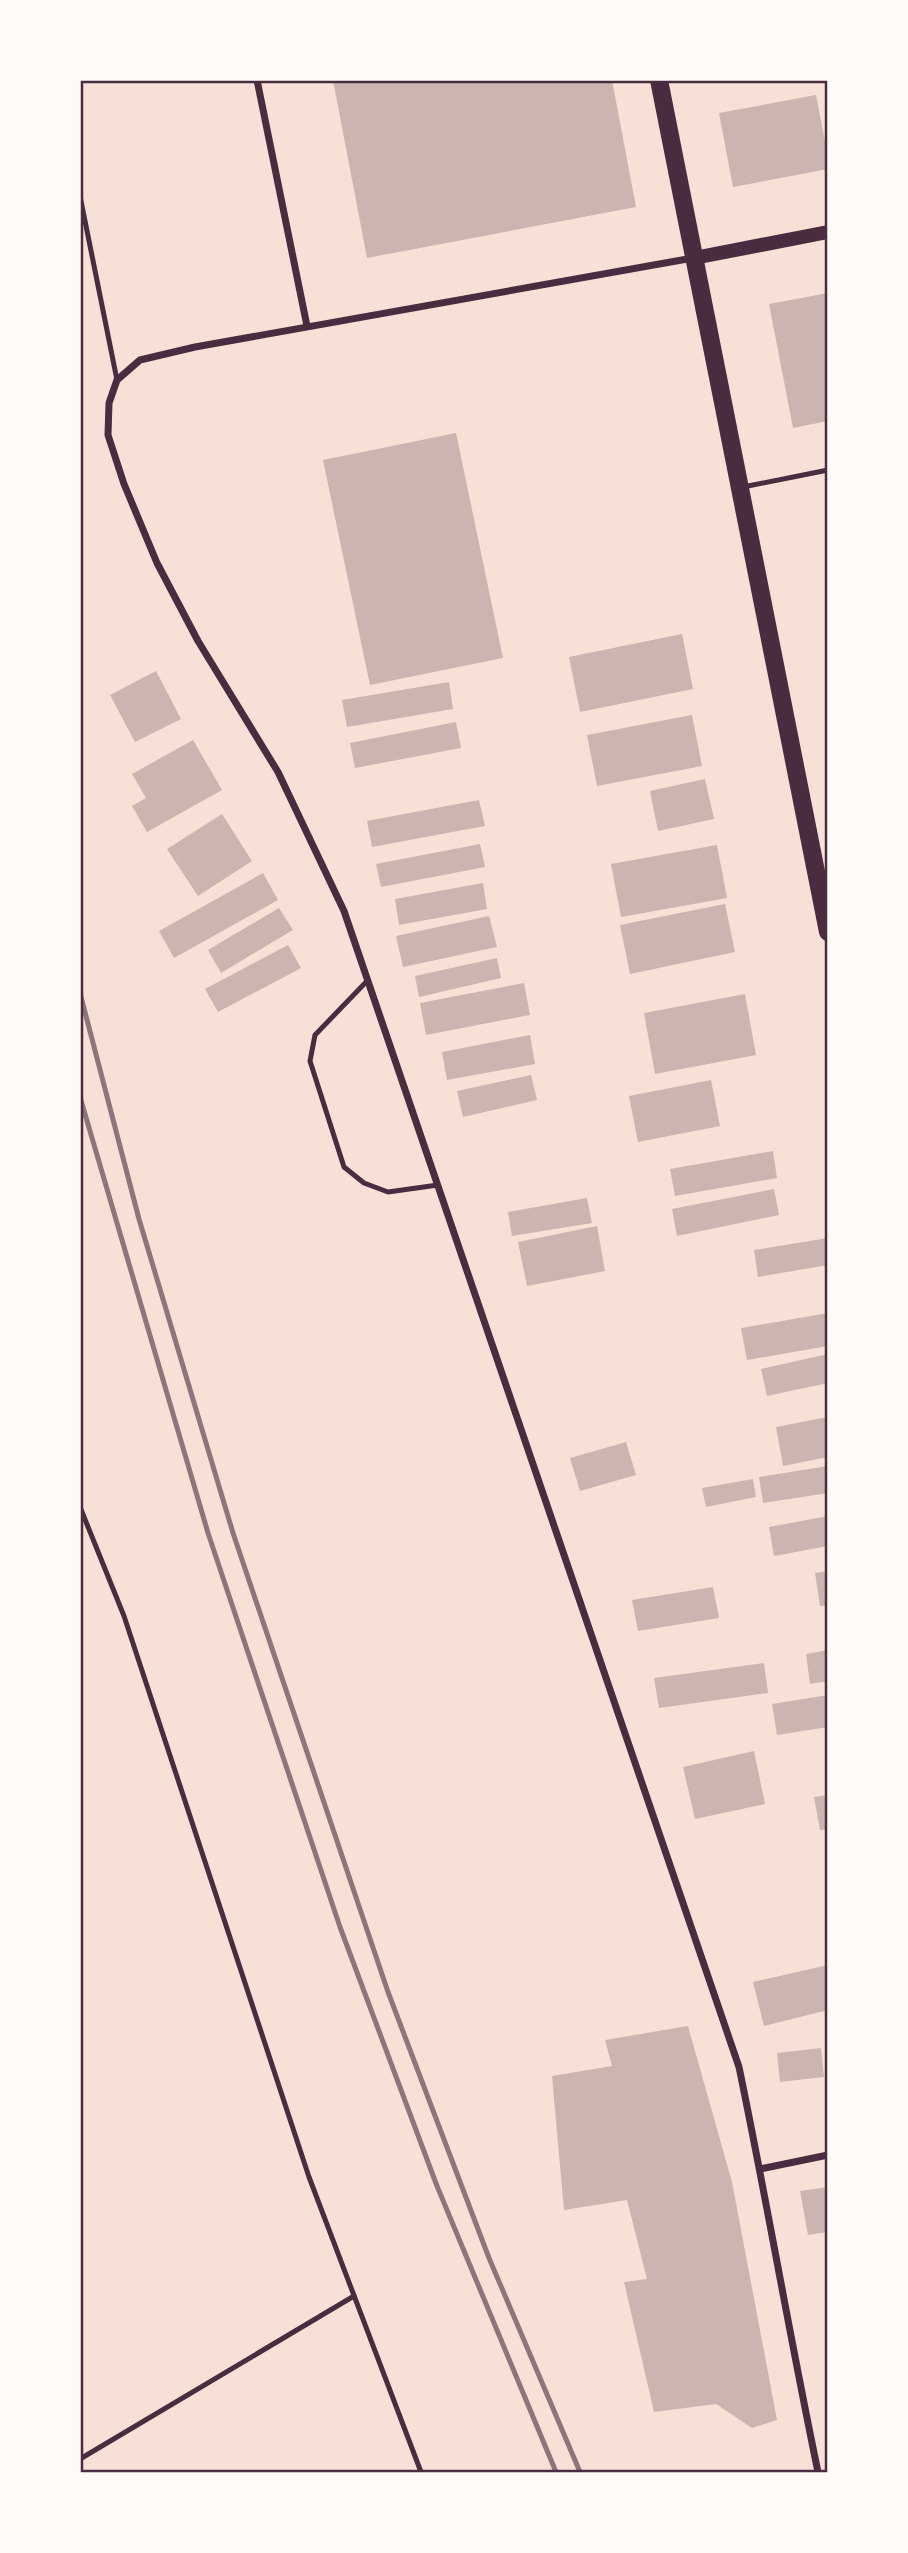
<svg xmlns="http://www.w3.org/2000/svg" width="908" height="2553" font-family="'Asap Condensed',sans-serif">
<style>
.building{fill:#ccb4b1}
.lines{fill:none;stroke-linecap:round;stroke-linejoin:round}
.service{stroke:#4a2c40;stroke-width:5}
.minor{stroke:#4a2c40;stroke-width:7}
.secondary{stroke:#4a2c40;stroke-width:14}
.primary{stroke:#4a2c40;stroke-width:18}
.rail{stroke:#8f747c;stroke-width:5}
.neatline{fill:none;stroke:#4a2c40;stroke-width:2.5}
</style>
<rect width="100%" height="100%" fill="#f7e1d7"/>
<g class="building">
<path d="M333,80h279l24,127 -269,51z"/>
<path d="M816,95l12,62v12l-95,18 -14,-74z"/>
<path d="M828,293v128l-35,7 -24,-124z"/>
<path d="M456,433l47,225 -133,27 -47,-225z"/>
<path d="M682,634l11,55 -113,23 -11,-55z"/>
<path d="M156,671l25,48 -46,23 -25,-47z"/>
<path d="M449,682l4,27 -106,18 -5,-27z"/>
<path d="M692,715l10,51 -105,20 -10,-51z"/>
<path d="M456,722l5,26 -106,20 -5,-25z"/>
<path d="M193,740l29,50 -75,42 -15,-26 14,-8 -14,-24z"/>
<path d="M705,779l9,40 -56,12 -8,-40z"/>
<path d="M479,800l6,26 -113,21 -5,-26z"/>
<path d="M222,814l30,47 -54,35 -31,-47z"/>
<path d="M480,844l5,23 -104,20 -5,-23z"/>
<path d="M717,845l10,53 -106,19 -10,-53z"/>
<path d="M263,873l15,27 -104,58 -15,-27z"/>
<path d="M483,883l4,26 -88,16 -4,-26z"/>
<path d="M725,904l10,48 -105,22 -10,-49z"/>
<path d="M279,908l14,22 -72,43 -13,-23z"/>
<path d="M489,916l8,31 -94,20 -7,-31z"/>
<path d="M288,945l13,23 -83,44 -13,-23z"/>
<path d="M497,958l4,20 -82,19 -4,-21z"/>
<path d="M524,983l6,32 -104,20 -6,-32z"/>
<path d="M745,994l11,61 -101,19 -11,-61z"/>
<path d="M530,1035l5,29 -88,16 -5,-28z"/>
<path d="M531,1075l6,25 -74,17 -6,-26z"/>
<path d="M711,1080l9,46 -82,16 -9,-46z"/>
<path d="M773,1151l4,27 -102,18 -5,-27z"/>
<path d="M774,1189l5,26 -102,21 -5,-27z"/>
<path d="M587,1198l5,25 -80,13 -4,-24z"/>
<path d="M597,1226l8,45 -78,15 -9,-44z"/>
<path d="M828,1238v27l-70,12 -4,-27z"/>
<path d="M828,1313v33l-81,14 -6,-32z"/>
<path d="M828,1354v29l-61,13 -6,-27z"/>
<path d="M828,1417v40l-45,9 -7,-39z"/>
<path d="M626,1442l10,33 -56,16 -10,-33z"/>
<path d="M828,1466v27l-65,10 -4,-26z"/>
<path d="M753,1479l3,18 -50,10 -4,-19z"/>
<path d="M828,1516v30l-54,10 -5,-29z"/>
<path d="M828,1571v34l-8,1 -5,-33z"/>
<path d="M713,1587l6,31 -81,13 -6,-31z"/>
<path d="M828,1650v31l-18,3 -4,-30z"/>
<path d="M764,1663l4,30 -109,15 -5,-30z"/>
<path d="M828,1695v32l-51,8 -5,-31z"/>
<path d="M754,1751l11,53 -70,15 -12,-52z"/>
<path d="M828,1795v34l-8,1 -6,-33z"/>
<path d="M828,1965v45l-64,16 -11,-44z"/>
<path d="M688,2026l44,156 45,238 -25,8 -36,-24 -62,8 -30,-130 23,-3 -20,-79 -63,10 -12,-134 60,-10 -7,-26z"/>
<path d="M821,2048l3,29 -44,5 -3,-29z"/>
<path d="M828,2187v45l-20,3 -8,-44z"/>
</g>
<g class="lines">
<g class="service">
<path d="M80,196l37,184"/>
<path d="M743,487l85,-17"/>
<path d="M368,980l-53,55 -5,26 34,106 20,16 24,9 50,-7"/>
<path d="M80,1507l44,109 185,561 112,295"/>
<path d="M80,2459l274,-163"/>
</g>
<g class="minor">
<path d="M257,80l50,246"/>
<path d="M693,258l-498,89 -55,13 -23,20 -8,23 -1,32 16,49 33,79 41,78 80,131 66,139 395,1156c28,135 51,271 79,405"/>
<path d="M760,2169l68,-14"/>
</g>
<path class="secondary" d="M694,258l134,-26"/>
<path class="primary" d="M659,80l169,852"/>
<g class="rail">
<path d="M80,993l59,226 94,314 155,459 101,266 91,214"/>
<path d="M80,1097l128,436 132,394 97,259 119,286"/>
</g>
</g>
<rect width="908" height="2553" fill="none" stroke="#fffaf5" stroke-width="164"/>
<rect x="82" y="82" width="744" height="2389" class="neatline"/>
</svg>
